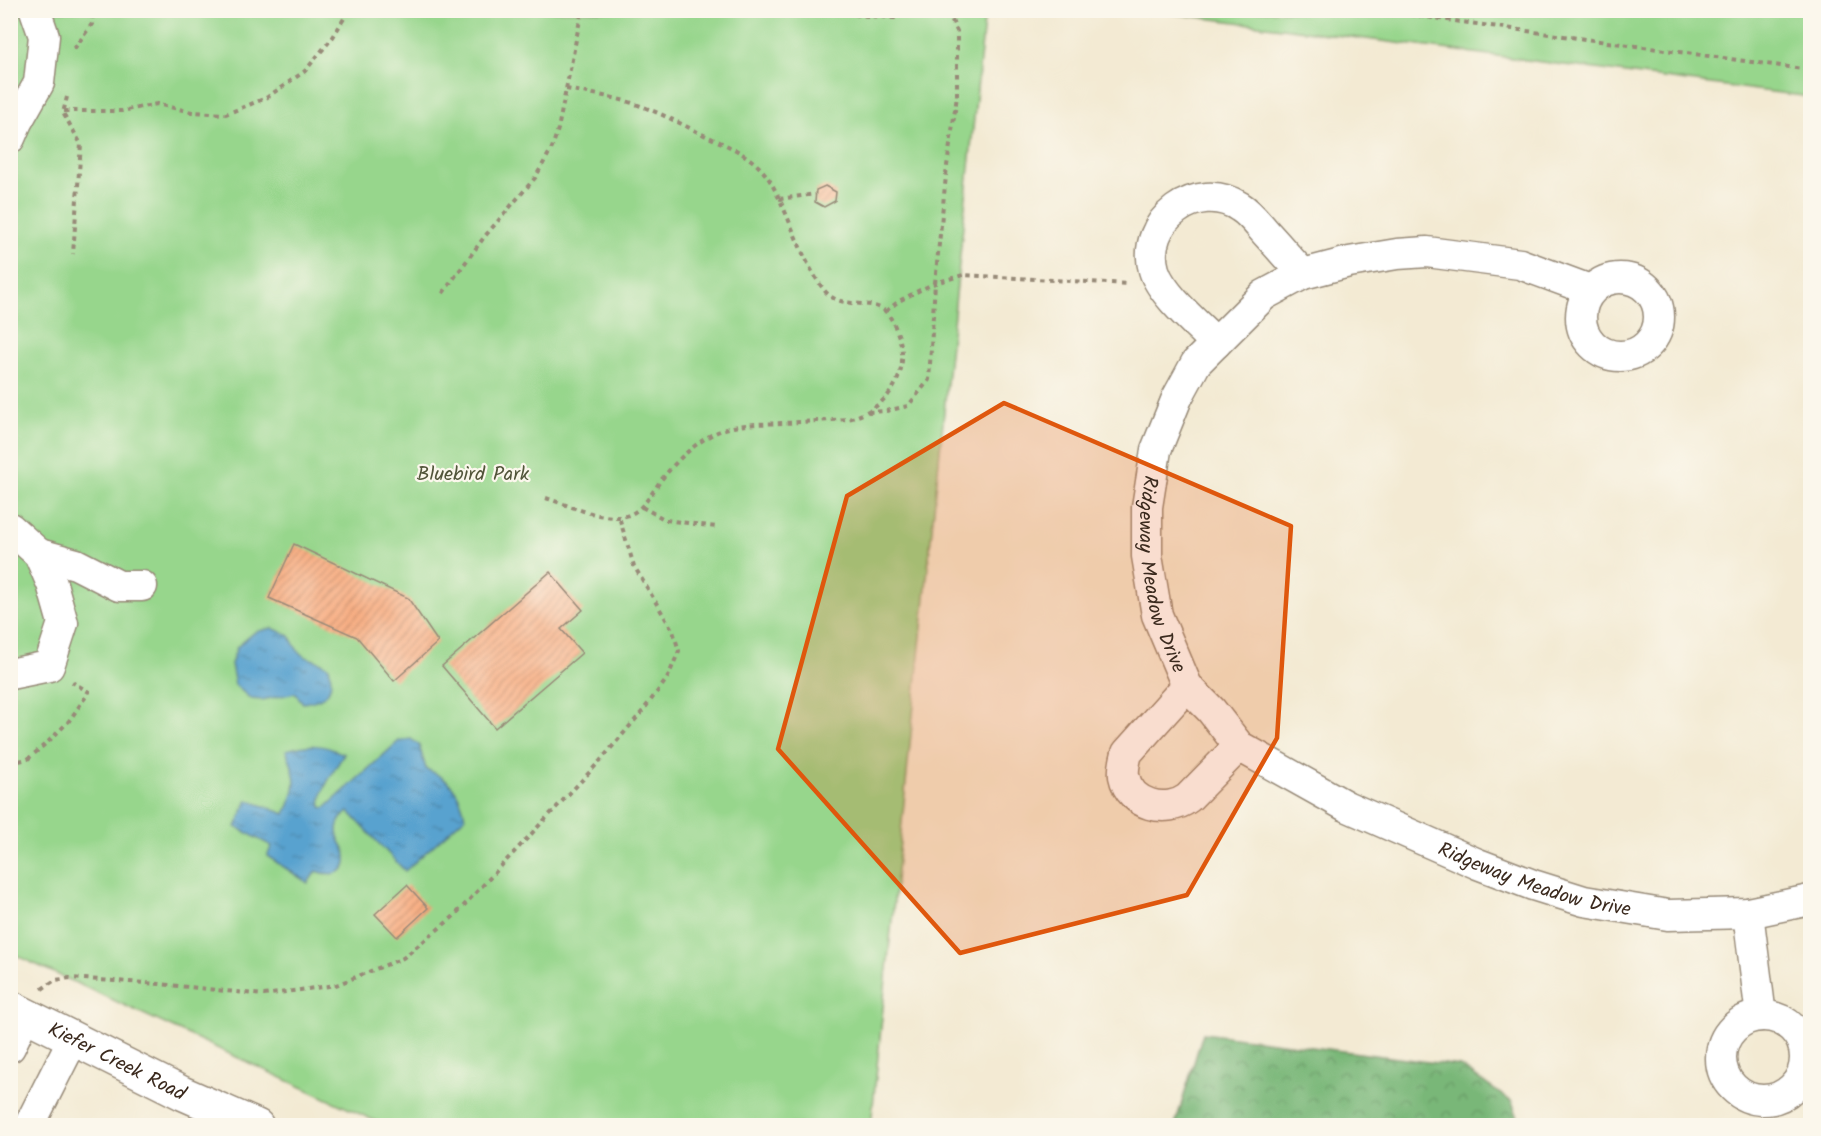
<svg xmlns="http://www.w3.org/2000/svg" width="1821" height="1136" font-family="Kalam,sans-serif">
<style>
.green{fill:#97d68c;stroke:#698055;stroke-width:1.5}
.forest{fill:url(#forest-crowns);stroke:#5a704b;stroke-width:1.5}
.water{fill:url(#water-ripples);stroke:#4a6676;stroke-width:1.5}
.building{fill:url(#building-hatch)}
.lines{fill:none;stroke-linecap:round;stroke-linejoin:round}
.street-casing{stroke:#978a78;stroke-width:33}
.secondary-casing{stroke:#978a78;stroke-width:36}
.path{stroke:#978a78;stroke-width:4;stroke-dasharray:4.5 4.5;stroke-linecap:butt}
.street{stroke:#fff;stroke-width:30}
.secondary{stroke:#fff;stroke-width:33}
.marked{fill:#df570d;fill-opacity:0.2;stroke:#df570d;stroke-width:4.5;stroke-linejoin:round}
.labels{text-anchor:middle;stroke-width:4.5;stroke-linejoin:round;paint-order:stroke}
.park-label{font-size:20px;fill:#52553a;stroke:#fbf7ec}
.street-label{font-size:20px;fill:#3b2a1e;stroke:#fbf7ec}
</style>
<defs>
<pattern id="forest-crowns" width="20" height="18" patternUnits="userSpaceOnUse" patternTransform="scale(1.5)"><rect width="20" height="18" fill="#79b778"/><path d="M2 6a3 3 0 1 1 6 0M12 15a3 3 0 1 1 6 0" fill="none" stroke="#649562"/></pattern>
<pattern id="water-ripples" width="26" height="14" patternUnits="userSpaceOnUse" patternTransform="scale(1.5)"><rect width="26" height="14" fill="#58a2cf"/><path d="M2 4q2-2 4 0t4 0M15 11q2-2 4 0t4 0" fill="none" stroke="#4a84a7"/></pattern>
<pattern id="building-hatch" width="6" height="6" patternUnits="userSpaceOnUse" patternTransform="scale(1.5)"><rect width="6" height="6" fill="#f8ac80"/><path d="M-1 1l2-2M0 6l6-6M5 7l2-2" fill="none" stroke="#ca8c68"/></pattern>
</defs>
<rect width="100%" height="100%" fill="#fbf7ec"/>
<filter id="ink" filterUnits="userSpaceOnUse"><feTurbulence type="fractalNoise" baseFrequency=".0167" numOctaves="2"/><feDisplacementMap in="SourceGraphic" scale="12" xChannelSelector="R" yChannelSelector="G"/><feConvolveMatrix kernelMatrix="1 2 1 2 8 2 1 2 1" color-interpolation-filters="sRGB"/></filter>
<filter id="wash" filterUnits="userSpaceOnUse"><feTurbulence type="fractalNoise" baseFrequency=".008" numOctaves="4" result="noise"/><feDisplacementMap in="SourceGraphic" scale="24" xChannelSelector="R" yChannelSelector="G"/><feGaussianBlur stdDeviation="1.35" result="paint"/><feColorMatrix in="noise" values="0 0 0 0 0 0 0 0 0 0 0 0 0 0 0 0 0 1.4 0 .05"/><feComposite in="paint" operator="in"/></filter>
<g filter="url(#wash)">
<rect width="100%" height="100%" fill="#f3ead3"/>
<g class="green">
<path d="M11,11h974l-114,1114h-487l-373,-172z"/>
<path d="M1152,11h658v86z"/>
</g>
<path class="forest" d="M1203,1033l257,33 52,36 9,23h-346z"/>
<g class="water">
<path d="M272,628l18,8c12,29 18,17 39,31 6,24 -2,33 -26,36l-8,-10 -33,7 -11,-1 -16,-14 -4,-21 6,-17 18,-15z"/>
<path d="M411,739l8,6 7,24c24,10 34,22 39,48l-60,54 -56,-59c-10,5 -15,16 -10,27 1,4 5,8 6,12 6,23 -12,26 -29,20l-8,12 -41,-27 5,-10 -36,-19 12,-27 37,14c14,-29 12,-35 1,-64 25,-6 34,-7 58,4 -7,12 -27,40 -23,53l4,1 74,-67z"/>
</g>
<g id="blocks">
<g class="building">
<path d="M825,186l11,6 -1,9 -11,6 -9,-5 1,-12z"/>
<path d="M294,544l114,54 30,44 -44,39 -37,-44 -88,-39z"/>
<path d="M550,572l33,38 -22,19 21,24 -87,75 -53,-62z"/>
<path d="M407,885l21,23 -31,29 -22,-23z"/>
</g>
</g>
</g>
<g filter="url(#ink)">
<use href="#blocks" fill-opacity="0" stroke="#978a78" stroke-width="1.5"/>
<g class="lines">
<g class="street-casing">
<g id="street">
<path d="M10,138l7,-16 22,-39 5,-47 -9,-26"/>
<circle cx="1620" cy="317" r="39"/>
<path id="s1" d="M1590,290l-70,-26 -93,-12 -30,2 -48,8 -46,12 -39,21 -68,68 -19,35 -21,52 -9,57v49l10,59 30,71 24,24 28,36 107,60 132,58 55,21 51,16 84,14 80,-2 62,-13"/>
<path d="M1216,343c-18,-18 -55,-49 -62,-73 -14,-48 43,-92 86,-63 10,6 18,17 26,26 12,13 24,27 37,41"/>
<path d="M10,528l29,26 13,30 11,39 -14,43 -39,8"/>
<path d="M39,554l37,10 43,22h23"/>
<path d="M1187,686l-60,67c-2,8 -4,15 -3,23 6,30 43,38 64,22l51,-52"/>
<path d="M1748,913l13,103"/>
<circle cx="1763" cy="1058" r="42"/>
<path d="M10,1047l15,-32"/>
<path d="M29,1126l44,-87"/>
</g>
</g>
<g class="secondary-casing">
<g id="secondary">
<path id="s2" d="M10,1007l172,86 75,33"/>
</g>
</g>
<g class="path">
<path d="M847,10l10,5 38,3 22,-8"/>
<path d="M1375,10l435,60"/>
<path d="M74,49l18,-25 1,-14"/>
<path d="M67,97l-4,16 18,31 -8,110"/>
<path d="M64,111h58l35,-7 35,8 34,2 40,-16 39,-27 28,-34 16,-27"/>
<path d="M779,199l37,-5"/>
<path d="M443,293l42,-57 50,-58 17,-30 6,-19 24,-119"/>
<path d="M886,311l13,-10 17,-9 19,-9 28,-8 164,9"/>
<path d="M868,412l18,-1 22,-5 21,-26 6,-97 12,-117 10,-70v-65l-10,-21"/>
<path d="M546,498c22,7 47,19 71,19 26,0 34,-26 49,-43 14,-17 34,-35 54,-43 20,-8 43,-7 64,-8 21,-1 43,-3 64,-4 39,-10 63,-43 51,-82 -3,-8 -6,-17 -12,-24 -15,-16 -46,-2 -62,-22 -25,-32 -35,-76 -55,-110 -15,-25 -42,-35 -66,-46 -25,-12 -49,-25 -75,-33 -21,-6 -42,-9 -63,-13"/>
<path d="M642,507l24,13 50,7"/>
<path d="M10,763l18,-4 22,-19 19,-19 20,-29 -17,-10"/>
<path d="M42,989l13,-9 15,-2 90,6 104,11 72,-10 67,-27 50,-41 147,-156 41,-48 26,-34 12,-28 -6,-20 -39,-65 -15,-49"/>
</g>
<use href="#street" class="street"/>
<use href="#secondary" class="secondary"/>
</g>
</g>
<path class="marked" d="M1004,403l287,123 -14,212 -90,157 -227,58 -182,-204 69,-253z"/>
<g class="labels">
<g class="park-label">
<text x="473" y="480">Bluebird Park</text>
</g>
<g class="street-label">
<text dy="7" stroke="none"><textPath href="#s1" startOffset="658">Ridgeway Meadow Drive</textPath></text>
<text dy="7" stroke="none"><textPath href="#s1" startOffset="1180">Ridgeway Meadow Drive</textPath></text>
<text dy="7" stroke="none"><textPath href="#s2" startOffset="120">Kiefer Creek Road</textPath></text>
</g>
</g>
<rect width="1821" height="1136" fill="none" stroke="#fbf7ec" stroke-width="36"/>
</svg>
